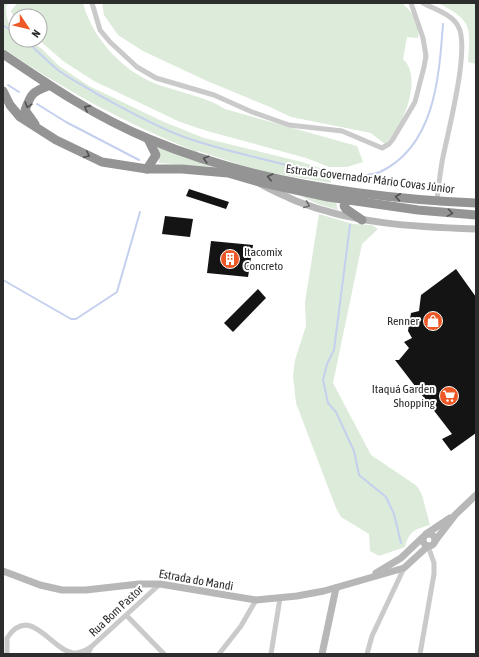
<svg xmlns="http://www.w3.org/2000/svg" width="479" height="657" font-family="'Asap Condensed',sans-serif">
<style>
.green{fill:#ddebda}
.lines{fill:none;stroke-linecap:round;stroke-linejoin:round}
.stream{stroke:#c4d0ed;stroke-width:2}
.building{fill:#141414}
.street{stroke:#cacaca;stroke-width:5}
.secondary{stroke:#b7b7b7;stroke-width:7}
.highway{stroke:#949494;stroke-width:9}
.oneway{stroke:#515151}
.oneway2{stroke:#6b6b6b}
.labels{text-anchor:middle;stroke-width:4;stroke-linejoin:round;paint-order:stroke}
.street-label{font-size:12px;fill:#2d2d2d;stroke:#fff}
.poi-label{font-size:12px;fill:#2d2d2d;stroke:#fff;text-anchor:end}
</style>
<rect width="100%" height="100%" fill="#fff"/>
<g class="green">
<path d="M3,3h6l-3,3c0,10 1,19 10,25v9h12l14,9 17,17 30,20 75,36 40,16 98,24 26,9 3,12 -71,-12 -62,-20 -1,1c-69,-27 -133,-62 -194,-104z"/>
<path d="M17,3h66c10,37 42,71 79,83 21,7 44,11 63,23l132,37 6,16 -16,5h-18l-23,-9 -99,-27 -27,-9 -86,-41 -31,-20 -24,-21 1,-24h-24v6l-5,-11z"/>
<path d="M102,3h300c11,10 18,19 16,35l-11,-1 -4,22c21,19 -1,70 -18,85l-14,-11 -80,-16 -21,-10 -63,-26 -64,-30 -25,-16 -14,-20z"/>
<path d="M438,3h38v61l-8,-2c3,-37 3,-42 -30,-59z"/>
<path d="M158,146l59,21 -58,-4z"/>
<path d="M300,196l36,6 2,8 -20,-6z"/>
<path d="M319,214l34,10 19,1 6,4 -16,15 -29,139 38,72 46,31 5,9 8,30c-15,4 -21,6 -25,22l-26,9 -9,-5 -1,-17 -28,-17 -5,-9 -40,-105 -3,-27 2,-16 11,-34 -1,-24z"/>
</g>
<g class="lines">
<g class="stream">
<path d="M3,25l13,9"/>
<path d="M24,40c12,9 22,20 34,30 12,9 26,16 39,24 28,15 57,32 87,43 44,16 90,23 135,37"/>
<path d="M8,85l11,7"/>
<path d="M37,104l29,18 73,38"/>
<path d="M353,177c8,-2 19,-2 27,-5 55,-26 59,-95 63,-148"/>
<path d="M350,225l-16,125 -7,14 -4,16 5,23 8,9 18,39 5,24 27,22 8,17 7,29"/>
<path d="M3,280l68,39h5l41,-27 23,-80"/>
</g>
</g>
<g class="building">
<path d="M189,189l40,13 -3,7 -40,-13z"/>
<path d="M165,216l28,3 -3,18 -28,-3z"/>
<path d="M211,241l42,4 -5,32 -41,-4z"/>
<path d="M456,269l20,28v136l-25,18 -9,-12 10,-5 -57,-74h4l10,-12 -5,-6 8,-4 -4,-7 3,-18 8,-2 2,-16z"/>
<path d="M258,289l8,9 -33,34 -9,-9z"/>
</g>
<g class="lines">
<g class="street">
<path d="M92,3l8,27 10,12 27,25 19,11 58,17 38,17 37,13 53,6 40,17 7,-4 4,-5 22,-37 9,-35 2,-11 -3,-18 -12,-35"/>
<path d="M423,3c11,6 29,11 35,23 13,21 -11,109 -16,136 -2,13 -4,26 -5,39"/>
<path d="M127,616l37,38"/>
<path d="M7,654v-16c23,-35 44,12 66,15 7,1 13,-3 18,-6"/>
<path d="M88,654l3,-7 69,-63"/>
<path d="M219,654l22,-28 15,-26"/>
<path d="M271,654l9,-56"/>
<path d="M367,654l5,-18 32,-68"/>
<path d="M420,654l14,-80v-11l-6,-17"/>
</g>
<g class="secondary">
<path d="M261,184c11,7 23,11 35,17 58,23 119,26 180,28"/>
<circle cx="429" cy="540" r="6"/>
<path d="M426,534l24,-16"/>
<path d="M435,541l20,-26 21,-20"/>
<path d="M3,571l37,14 22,5h24l53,-6h21l96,16 41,-4 27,-5 80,-23 24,-22"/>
<path d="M376,573l25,-15 22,-21"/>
<path d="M322,654l14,-66"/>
</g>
<g class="highway">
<path d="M3,54c47,32 93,63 146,85 102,43 217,59 327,64"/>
<path d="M3,91l7,14 10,12 36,23 46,22 45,7h35l46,4 31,9 69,15 90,13 58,5"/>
<path d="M35,124l-10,-14c6,-16 7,-18 23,-24"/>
<path d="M147,169l9,-14 -8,-16"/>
<path d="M349,196l-5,10 2,3 16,11"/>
</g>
</g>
<defs><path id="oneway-chevron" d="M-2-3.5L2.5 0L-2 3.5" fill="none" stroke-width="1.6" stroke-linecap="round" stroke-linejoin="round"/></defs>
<g class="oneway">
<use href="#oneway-chevron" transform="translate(28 105) rotate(107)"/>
<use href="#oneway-chevron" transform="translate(87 108) rotate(-152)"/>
<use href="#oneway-chevron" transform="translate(87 155) rotate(25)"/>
<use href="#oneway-chevron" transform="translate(206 159) rotate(-163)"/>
<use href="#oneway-chevron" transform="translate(270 177) rotate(-167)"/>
<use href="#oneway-chevron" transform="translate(398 197) rotate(-173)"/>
<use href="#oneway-chevron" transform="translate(450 213) rotate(9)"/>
</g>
<use class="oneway2" href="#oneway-chevron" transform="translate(307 205) rotate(22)"/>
<defs>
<g id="building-disc" transform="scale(1)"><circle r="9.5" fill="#ed5826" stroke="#fff"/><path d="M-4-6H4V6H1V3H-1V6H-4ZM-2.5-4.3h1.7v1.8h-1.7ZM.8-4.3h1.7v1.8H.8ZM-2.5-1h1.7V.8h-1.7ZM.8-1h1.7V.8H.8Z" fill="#fff"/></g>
<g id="shop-disc" transform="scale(1)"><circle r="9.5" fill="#ed5826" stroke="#fff"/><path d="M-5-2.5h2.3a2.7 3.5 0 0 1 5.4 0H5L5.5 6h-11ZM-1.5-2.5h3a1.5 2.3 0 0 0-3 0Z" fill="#fff"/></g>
<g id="supermarket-disc" transform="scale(1)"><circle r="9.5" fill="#ed5826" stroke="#fff"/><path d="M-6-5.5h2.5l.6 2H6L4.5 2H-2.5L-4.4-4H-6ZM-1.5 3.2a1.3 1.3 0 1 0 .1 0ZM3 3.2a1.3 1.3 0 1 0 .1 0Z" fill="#fff"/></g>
</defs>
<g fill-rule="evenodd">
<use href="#building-disc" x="230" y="259"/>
<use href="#shop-disc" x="433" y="321"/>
<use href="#supermarket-disc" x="449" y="396"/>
</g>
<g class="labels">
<g class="street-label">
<text transform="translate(370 179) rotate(7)" y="4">Estrada Governador Mário Covas Júnior</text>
<text transform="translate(196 580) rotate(10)" y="4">Estrada do Mandi</text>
<text transform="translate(116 611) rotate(-43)" y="4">Rua Bom Pastor</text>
</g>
<g class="poi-label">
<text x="244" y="256" text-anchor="start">Itacomix<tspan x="244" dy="14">Concreto</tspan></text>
<text x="419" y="325">Renner</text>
<text x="435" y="393">Itaquá Garden<tspan x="435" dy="14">Shopping</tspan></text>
</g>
</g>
<rect width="479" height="657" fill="none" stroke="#2d2d2d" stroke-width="8"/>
<g transform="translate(28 28) rotate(125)"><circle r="19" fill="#ffffff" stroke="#ababab"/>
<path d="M0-3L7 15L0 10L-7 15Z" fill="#ed5826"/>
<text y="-6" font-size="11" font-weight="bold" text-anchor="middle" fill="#2d2d2d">N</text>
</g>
</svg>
